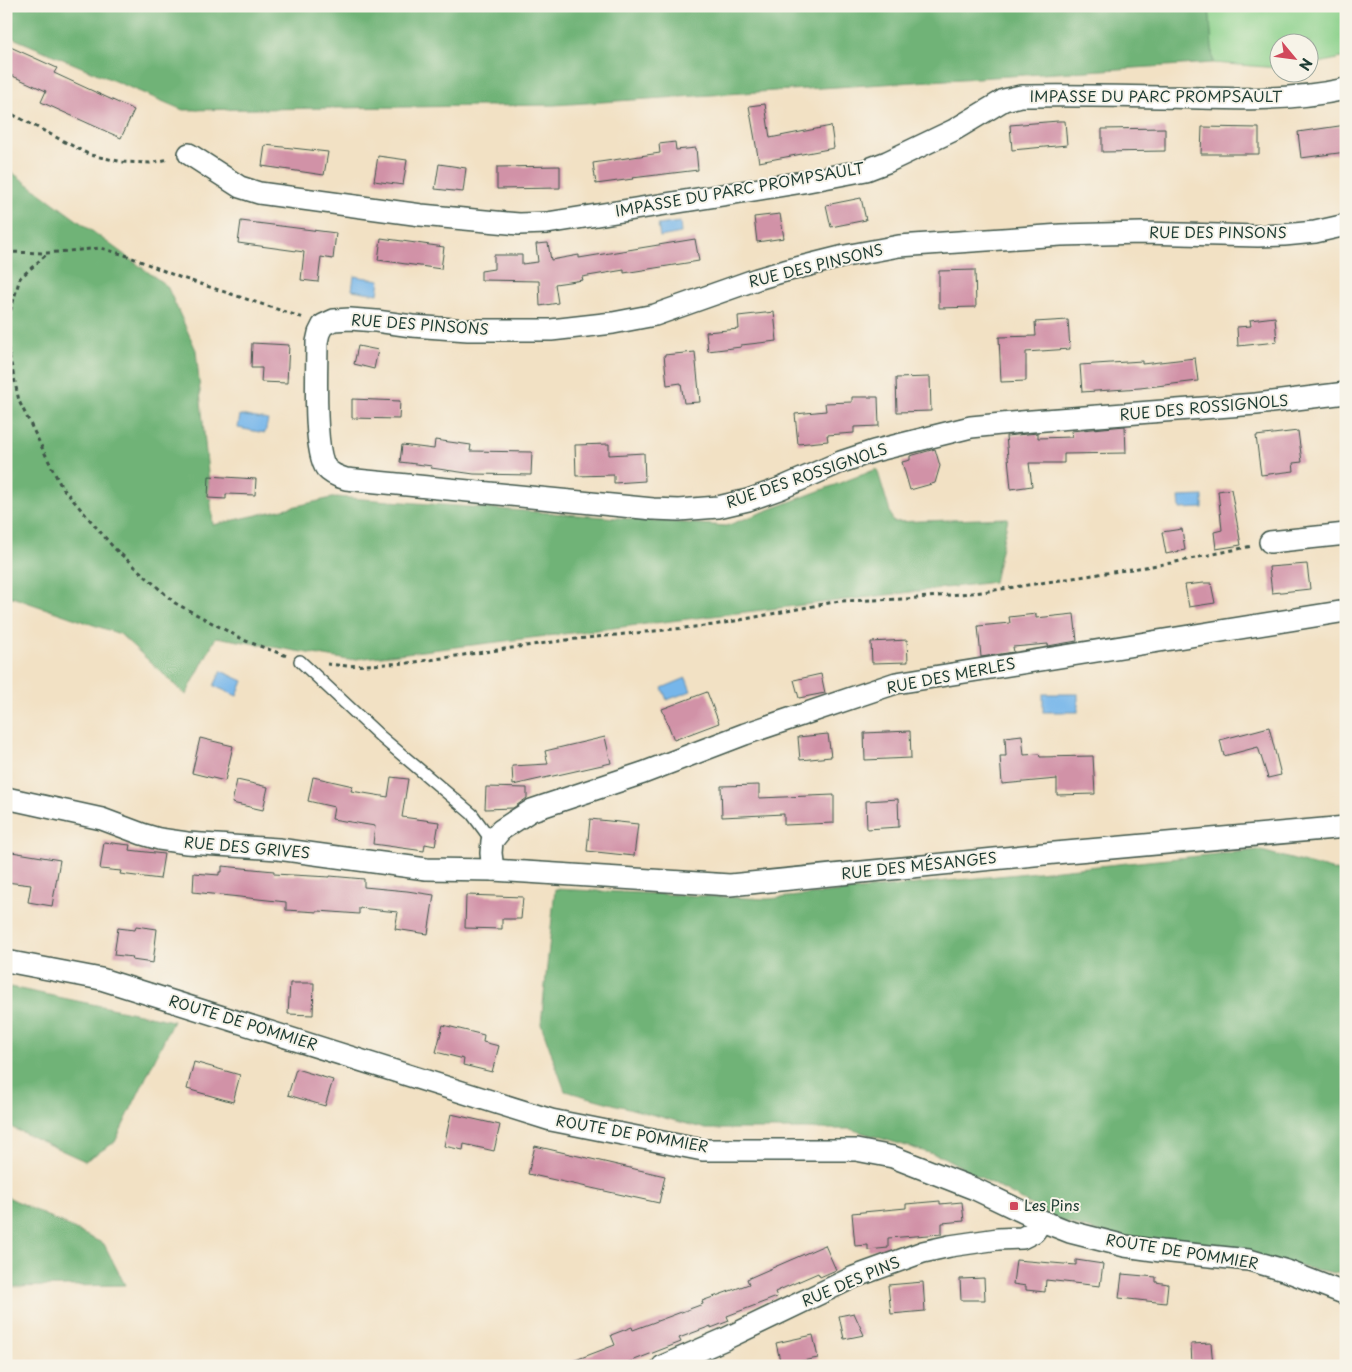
<svg xmlns="http://www.w3.org/2000/svg" width="1352" height="1372" font-family="'Playpen Sans',sans-serif">
<style>
.green{fill:#8bd18b;stroke:#558760}
.forest{fill:#70b377;stroke:#487856}
.water{fill:#76b6ea;stroke:#4a7a8f}
.building{fill:#d192a7}
.lines{fill:none;stroke-linecap:round;stroke-linejoin:round}
.lane-casing{stroke:#3f564a;stroke-width:14}
.street-casing{stroke:#3f564a;stroke-width:24}
.path{stroke:#3f564a;stroke-width:3;stroke-dasharray:4 4;stroke-linecap:butt}
.lane{stroke:#fff;stroke-width:11}
.street{stroke:#fff;stroke-width:21}
.poi-dot{fill:#d1495b;stroke:#f7f3e8;stroke-width:2}
.labels{text-anchor:middle;stroke-width:4;stroke-linejoin:round;paint-order:stroke}
.street-label{font-size:15px;fill:#1f3d34;stroke:#f7f3e8}
.poi-label{font-size:15px;fill:#1f3d34;stroke:#f7f3e8;text-anchor:start}
</style>
<rect width="100%" height="100%" fill="#f7f3e8"/>
<filter id="ink" filterUnits="userSpaceOnUse"><feTurbulence type="fractalNoise" baseFrequency=".02" numOctaves="2"/><feDisplacementMap in="SourceGraphic" scale="10" xChannelSelector="R" yChannelSelector="G"/><feConvolveMatrix kernelMatrix="1 2 1 2 8 2 1 2 1" color-interpolation-filters="sRGB"/></filter>
<filter id="wash" filterUnits="userSpaceOnUse"><feTurbulence type="fractalNoise" baseFrequency=".0096" numOctaves="4" result="noise"/><feDisplacementMap in="SourceGraphic" scale="20" xChannelSelector="R" yChannelSelector="G"/><feGaussianBlur stdDeviation="1.12" result="paint"/><feColorMatrix in="noise" values="0 0 0 0 0 0 0 0 0 0 0 0 0 0 0 0 0 1.4 0 .05"/><feComposite in="paint" operator="in"/></filter>
<g filter="url(#wash)">
<rect width="100%" height="100%" fill="#f2e1c4"/>
<path class="green" d="M1209,6h137v51l-36,8v-23h-30l-1,26 -66,-5z"/>
<g class="forest">
<path d="M6,6h1203l4,57 -659,42 -371,5 -177,-75z"/>
<path d="M6,168l161,118 29,64 17,175 123,-28 390,29 151,-57 16,53 115,-4 -14,64 -646,78 -132,-23 -30,58 -66,-61 -114,-39z"/>
<path d="M1258,850l88,24v401l-111,-20 -94,-11 -80,-23 -118,-64 -93,-28h-144l-141,-38 -24,-67 14,-135 213,10z"/>
<path d="M10,987l163,34 -58,121 -30,19 -79,-36v-128z"/>
<path d="M6,1196l98,48 21,41 -119,2z"/>
</g>
<g class="water">
<path d="M680,222l1,11 -21,4 -2,-12z"/>
<path d="M354,276l26,4 -2,14 -26,-4z"/>
<path d="M240,415l28,5 -3,13 -27,-5z"/>
<path d="M1203,496v12l-23,1 -1,-12z"/>
<path d="M221,671l22,10 -6,15 -23,-10z"/>
<path d="M686,678l5,13 -24,9 -5,-12z"/>
<rect x="1043" y="694" width="35" height="18"/>
</g>
<g id="blocks">
<g class="building">
<path d="M6,45l51,23 -3,5 80,37 -13,28 -80,-36 5,-11 -40,-18z"/>
<path d="M765,104l5,34 61,-12 3,22 -75,14 -10,-56z"/>
<path d="M1058,121h7l2,24 -55,5 -2,-25z"/>
<path d="M1346,125v27l-45,6 -3,-26z"/>
<path d="M1202,127l57,1v26h-58z"/>
<path d="M1165,128v23l-63,1v-23z"/>
<path d="M675,142l1,8 20,-2 2,22 -66,8 1,1 -37,5 -3,-21 67,-10 -1,-9z"/>
<path d="M265,145l63,7 -4,23 -62,-9z"/>
<path d="M378,156l29,4 -4,25 -29,-4z"/>
<path d="M439,164l27,4 -3,24 -28,-3z"/>
<path d="M560,166v22l-63,1v-22z"/>
<path d="M861,198l5,22 -35,7 -5,-22z"/>
<path d="M780,214l4,24 -27,4 -3,-25z"/>
<path d="M241,221l95,12 -3,26 -12,-2 -3,25 -17,-2 3,-28 -66,-9z"/>
<path d="M381,238l63,9 -3,22 -63,-9z"/>
<path d="M695,239l4,22 -75,12v-3l-42,7 1,3 -28,4 3,19 -18,3 -1,-25 -58,-1v-9l13,-2v-14h28v9l16,-2 -2,-18 12,-1 3,17 28,-5v3z"/>
<path d="M975,270l1,37 -37,1v-37z"/>
<path d="M774,312l3,29 -36,4v2l-33,4 -2,-19 33,-3 -1,-13z"/>
<path d="M1275,317l2,25 -39,4 -1,-19 14,-1 -1,-6z"/>
<path d="M1068,320l2,29 -44,3v29l-25,1 -2,-45 37,-1 -1,-14z"/>
<path d="M252,343l37,2 -2,38 -26,-1 1,-14h-11z"/>
<path d="M358,346l20,4 -4,19 -20,-5z"/>
<path d="M695,352l5,50 -16,1 -3,-20 -14,2 -3,-30z"/>
<path d="M1195,358l3,23 -58,7 -58,4 -2,-27 62,-4v3z"/>
<path d="M930,377l1,34 -34,1 -1,-34z"/>
<path d="M852,397h26l1,29 -25,1v6l-27,2 1,6 -30,3 -3,-30 31,-3 -1,-8 27,-1z"/>
<path d="M352,399l48,2 -1,18 -47,-1z"/>
<path d="M1125,426l1,27 -62,1v9h-35l3,23 -21,3 -5,-53 32,-3v5l34,-1 -1,-6z"/>
<path d="M1298,431l4,31 -9,1 1,8 -33,4 -5,-39z"/>
<path d="M435,440l36,5 -1,6 62,1 -1,23 -57,-1 -43,-6 1,-2 -32,-4 2,-17 32,4z"/>
<path d="M609,444v11l35,-2 1,28 -31,2v-8l-38,1 -1,-31z"/>
<path d="M935,449l5,17 -5,17 -25,7 -8,-28 8,-2v-4z"/>
<path d="M209,476l47,3 -1,16 -29,-1v5l-18,-1z"/>
<path d="M1231,489l10,56 -25,4 -2,-17 8,-2 -4,-39z"/>
<path d="M1182,529l3,21 -19,4 -4,-22z"/>
<path d="M1307,564l3,25 -38,4 -3,-26z"/>
<path d="M1204,583h7l4,20 -26,4 -4,-22z"/>
<path d="M1036,614v4l38,-4 3,27 -29,5v-2l-35,3 1,5 -33,5 -3,-31 32,-3 -1,-6z"/>
<path d="M907,640l1,22 -36,1 -1,-21z"/>
<path d="M821,674l4,19 -26,5 -5,-18z"/>
<path d="M707,692l12,31 -45,17 -12,-31z"/>
<path d="M1269,727l12,48 -13,3 -10,-31 -34,9 -4,-16z"/>
<path d="M910,731l1,27 -46,2 -1,-27z"/>
<path d="M828,734l3,23 -31,3 -2,-23z"/>
<path d="M1022,735l2,20 15,-1 1,3 53,-1 2,38 -38,1v-16l-55,5 -2,-28h6l-1,-19z"/>
<path d="M605,737l6,26 -98,22 -1,-19 36,-2 -3,-13z"/>
<path d="M200,738l33,8 -8,35 -33,-8z"/>
<path d="M313,777l40,9 -2,5 37,6 3,-20 17,2 -6,38 37,5 -4,24 -10,-2 -1,7 -51,-7 2,-18 -43,-7 2,-12 -26,-6z"/>
<path d="M237,780l31,7 -5,23 -31,-7z"/>
<path d="M759,785v13l75,-3v28l-50,2v-11l-62,3 -1,-31z"/>
<path d="M486,787l41,1v10l-14,10 -28,1z"/>
<path d="M898,799l1,28 -32,2 -1,-28z"/>
<path d="M590,819l48,5 -4,32 -47,-5z"/>
<path d="M104,842l26,3 -1,5 35,4 -4,25 -40,-5 1,-3 -21,-2z"/>
<path d="M6,851l54,9 -8,46 -24,-4 3,-17 -25,-3z"/>
<path d="M222,866l52,5v3l56,3v-1l34,3v8l43,4 27,4 -6,39 -33,-5 3,-17 -39,-4v6l-40,-3 -1,1 -32,-2v-8l-93,-10 1,-19 25,2v-3h3z"/>
<path d="M466,895l57,2 -2,22h-19v10l-37,-1z"/>
<path d="M136,926l21,3 -4,34 -21,-3 1,-3 -19,-2 4,-27 17,2z"/>
<path d="M290,983h24l-1,32 -25,-1z"/>
<path d="M443,1025l41,10 -1,7 16,4 -7,26 -29,-7 1,-6 -28,-7z"/>
<path d="M194,1062l46,13 -7,27 -46,-13z"/>
<path d="M296,1069l37,11 -8,26 -37,-11z"/>
<path d="M451,1114l49,11 -6,26 -30,-7 -1,6 -19,-4z"/>
<path d="M535,1146l130,30 -6,27 -131,-29z"/>
<path d="M940,1201v3l22,-2 2,19 -22,2v11l-54,4v10l-20,2v-5l-13,1 -3,-33 54,-5v-4z"/>
<path d="M825,1245l11,25 -16,7 -2,-4 -32,14 -11,5 2,5 -50,19 2,5 -18,7v-2l-32,12 2,4 -62,24h-54v-2l50,-19 -4,-10 21,-8 1,3 70,-26 -1,-3 47,-17 -2,-5z"/>
<path d="M1016,1260l60,5v-5l27,4 -3,22 -54,-6 -1,12 -19,-2v-4l-13,-2z"/>
<path d="M1122,1274l34,3v5l12,2 -2,19 -47,-5z"/>
<path d="M984,1278l1,22h-24l-1,-21z"/>
<path d="M923,1282l2,29 -34,3 -3,-29z"/>
<path d="M854,1313l10,22 -20,4 -5,-23z"/>
<path d="M813,1335l5,23 -37,7 -5,-22z"/>
<path d="M1211,1343l2,23h-21l-1,-22z"/>
</g>
</g>
</g>
<g filter="url(#ink)">
<use href="#blocks" fill-opacity="0" stroke="#3f564a" stroke-width="1"/>
<g class="lines">
<g class="lane-casing">
<path id="lane" d="M300,661l81,76 91,77 20,27"/>
</g>
<g class="street-casing">
<g id="street">
<path d="M189,154l51,33 19,6 162,22 98,9 28,-1 256,-41 63,-12 21,-8 67,-32 50,-30 17,-4c47,-1 94,0 142,1 61,2 122,5 183,-8"/>
<path d="M1346,225l-31,7 -31,3 -26,1 -116,-3 -81,2 -162,11 -54,10 -60,15 -28,8 -102,36 -42,8 -62,7h-83l-56,-4 -36,-5 -26,-2 -16,1 -11,5 -4,8 -2,9c0,26 -4,108 9,126 5,6 13,9 20,11l307,30 26,1 39,-3 30,-7 31,-11 62,-27 33,-11 97,-24 61,-6 224,-17 90,-11"/>
<path d="M1270,542l76,-8"/>
<path d="M6,798l96,21 40,15 17,5 28,4 91,6 148,20 67,1 237,15 314,-31 302,-27"/>
<path d="M493,870l-2,-17 1,-12 9,-11 31,-20 111,-37 102,-39 151,-51 450,-72"/>
<path d="M6,961l95,18 450,141 152,30h153l37,7 82,32 67,32 28,11 55,14 36,5 88,9 38,11 59,23"/>
<path d="M663,1366l62,-27 129,-62 69,-25 27,-6 48,-7 24,-1 12,-6 8,-11"/>
</g>
</g>
<g class="path">
<path d="M6,111l84,44 33,7 27,1 19,-4"/>
<path d="M6,252l41,1 54,-5 24,7 54,22 125,41"/>
<path d="M6,326l14,-48 27,-24"/>
<path d="M6,340l13,61 42,85 53,62 61,55 71,38 41,15"/>
<path d="M327,664l20,2 61,-3 159,-23 147,-15 125,-24 67,-2 76,-7 189,-29 81,-17"/>
</g>
<use href="#lane" class="lane"/>
<use href="#street" class="street"/>
</g>
</g>
<rect class="poi-dot" x="1009" y="1201" width="10" height="10" rx="2.5"/>
<g class="labels">
<g class="street-label">
<text x="1156" y="102">IMPASSE DU PARC PROMPSAULT</text>
<text transform="translate(740 190) rotate(-10)" y="5">IMPASSE DU PARC PROMPSAULT</text>
<text x="1218" y="238">RUE DES PINSONS</text>
<text transform="translate(816 266) rotate(-14)" y="5">RUE DES PINSONS</text>
<text transform="translate(420 325) rotate(4)" y="5">RUE DES PINSONS</text>
<text transform="translate(1204 408) rotate(-5)" y="5">RUE DES ROSSIGNOLS</text>
<text transform="translate(807 476) rotate(-19)" y="5">RUE DES ROSSIGNOLS</text>
<text transform="translate(951 676) rotate(-11)" y="5">RUE DES MERLES</text>
<text transform="translate(247 848) rotate(5)" y="5">RUE DES GRIVES</text>
<text transform="translate(919 866) rotate(-6)" y="5">RUE DES MÉSANGES</text>
<text transform="translate(243 1023) rotate(17)" y="5">ROUTE DE POMMIER</text>
<text transform="translate(632 1134) rotate(10)" y="5">ROUTE DE POMMIER</text>
<text transform="translate(1182 1252) rotate(9)" y="5">ROUTE DE POMMIER</text>
<text transform="translate(851 1282) rotate(-23)" y="5">RUE DES PINS</text>
</g>
<g class="poi-label">
<text x="1024" y="1211">Les Pins</text>
</g>
</g>
<rect width="1352" height="1372" fill="none" stroke="#f7f3e8" stroke-width="25"/>
<g transform="translate(1294 58) rotate(119)"><circle r="24" fill="#f7f3e8" stroke="#a1aaa0"/>
<path d="M0-4L9 19L0 12L-9 19Z" fill="#d1495b"/>
<text y="-8" font-size="14" font-weight="bold" text-anchor="middle" fill="#1f3d34">N</text>
</g>
</svg>
